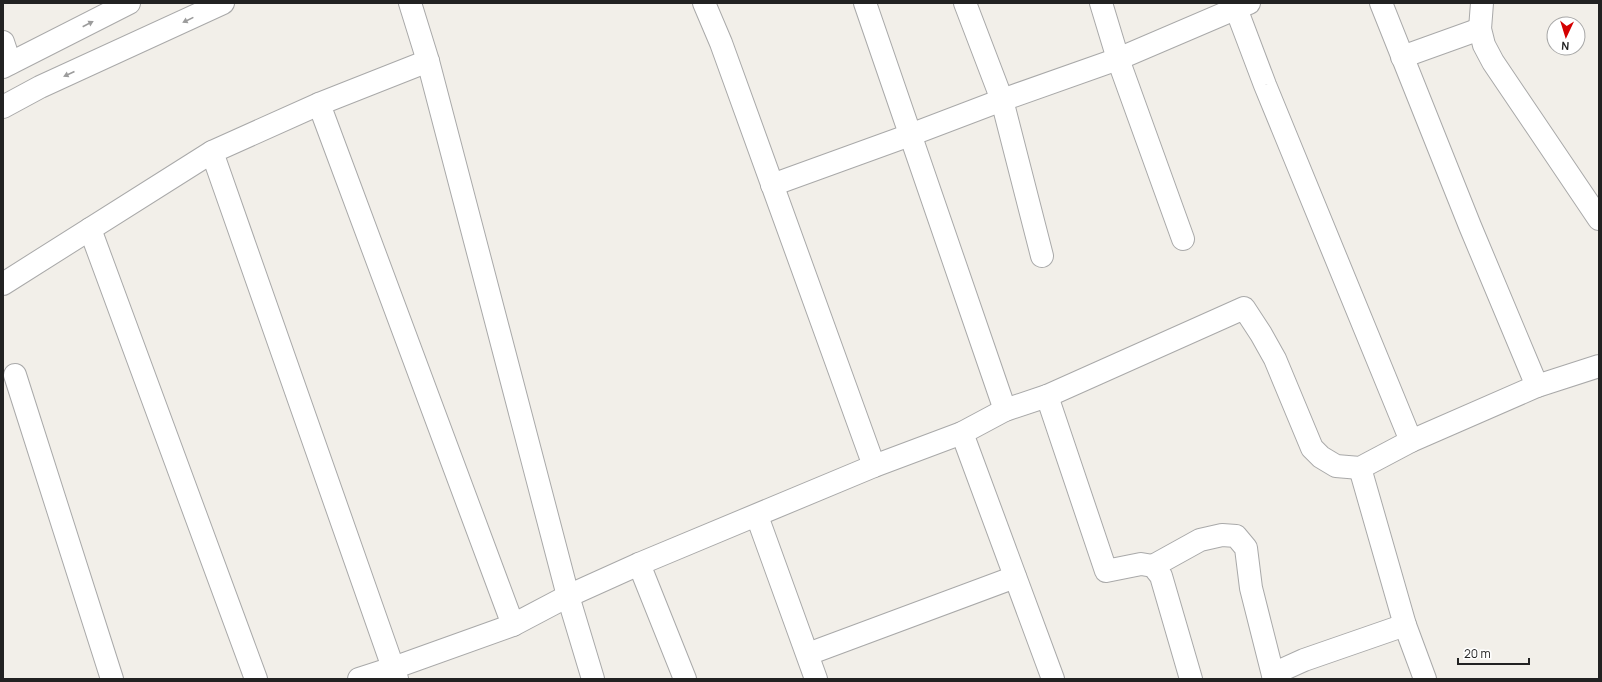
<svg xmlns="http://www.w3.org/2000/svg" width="1602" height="682" font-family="Manrope,sans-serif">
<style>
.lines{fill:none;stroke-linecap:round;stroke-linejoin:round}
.minor-casing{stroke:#a9a9a9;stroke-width:24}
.minor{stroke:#fff;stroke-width:22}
.oneway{fill:#9c9c9c}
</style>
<rect width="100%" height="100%" fill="#f2efe9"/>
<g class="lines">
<g class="minor-casing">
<g id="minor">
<path d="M410,3l18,58 140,535 25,83"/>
<path d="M704,3l17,40 153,423"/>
<path d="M865,3l140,407"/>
<path d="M965,3l37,97 40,156"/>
<path d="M1101,3l17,56 65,180"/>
<path d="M1381,3l89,223 67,160 -126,55"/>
<path d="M1482,3l-2,26 4,16 9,17 106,157"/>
<path d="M3,42l7,21"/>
<path d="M1402,57l78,-28"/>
<path d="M428,61l-109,43 194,521"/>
<path d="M3,67l126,-64"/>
<path d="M319,104l-107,48 185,527"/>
<path d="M3,107l37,-20 183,-84"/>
<path d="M772,185l138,-50 92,-35 116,-41 131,-56"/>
<path d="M90,229l166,450"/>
<path d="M3,284l209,-132"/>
<path d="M15,375l97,304"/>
<path d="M1537,386l62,-20"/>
<path d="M1047,396l59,175 35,-7 12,2 8,10 30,103"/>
<path d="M962,433l91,246"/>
<path d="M1360,468l45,157 20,54"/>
<path d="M757,516l59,163"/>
<path d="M639,564l46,115"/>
<path d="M1153,566l47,-26 22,-5 14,1 10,12 5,40 23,91"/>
<path d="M808,654l207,-77"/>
<path d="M1273,674l31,-14 101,-35"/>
<path d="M359,679l34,-11 120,-43 55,-29 71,-32 235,-98 88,-33 43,-23 42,-14 197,-88 17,26 14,25 37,89 9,9 15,9 24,2 51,-27 -146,-356 -31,-82"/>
</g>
</g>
<use href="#minor" class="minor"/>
</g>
<defs><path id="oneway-solid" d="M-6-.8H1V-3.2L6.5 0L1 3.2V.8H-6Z"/></defs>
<g class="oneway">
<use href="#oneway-solid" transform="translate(188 20) rotate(154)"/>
<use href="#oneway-solid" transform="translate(88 24) rotate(-27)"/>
<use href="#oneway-solid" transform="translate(69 74) rotate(156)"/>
</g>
<rect width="1602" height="682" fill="none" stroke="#222222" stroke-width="8"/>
<g transform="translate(1566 36) rotate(184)"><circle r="19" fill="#ffffff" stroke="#a7a7a7"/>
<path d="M0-3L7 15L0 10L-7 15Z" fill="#d40000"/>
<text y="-6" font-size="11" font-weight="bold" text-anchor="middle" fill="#222222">N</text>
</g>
<path d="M1458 658v6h71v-6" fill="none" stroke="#222222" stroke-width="2"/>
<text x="1464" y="658" font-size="12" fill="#222222" stroke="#ffffff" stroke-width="3" paint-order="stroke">20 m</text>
</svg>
